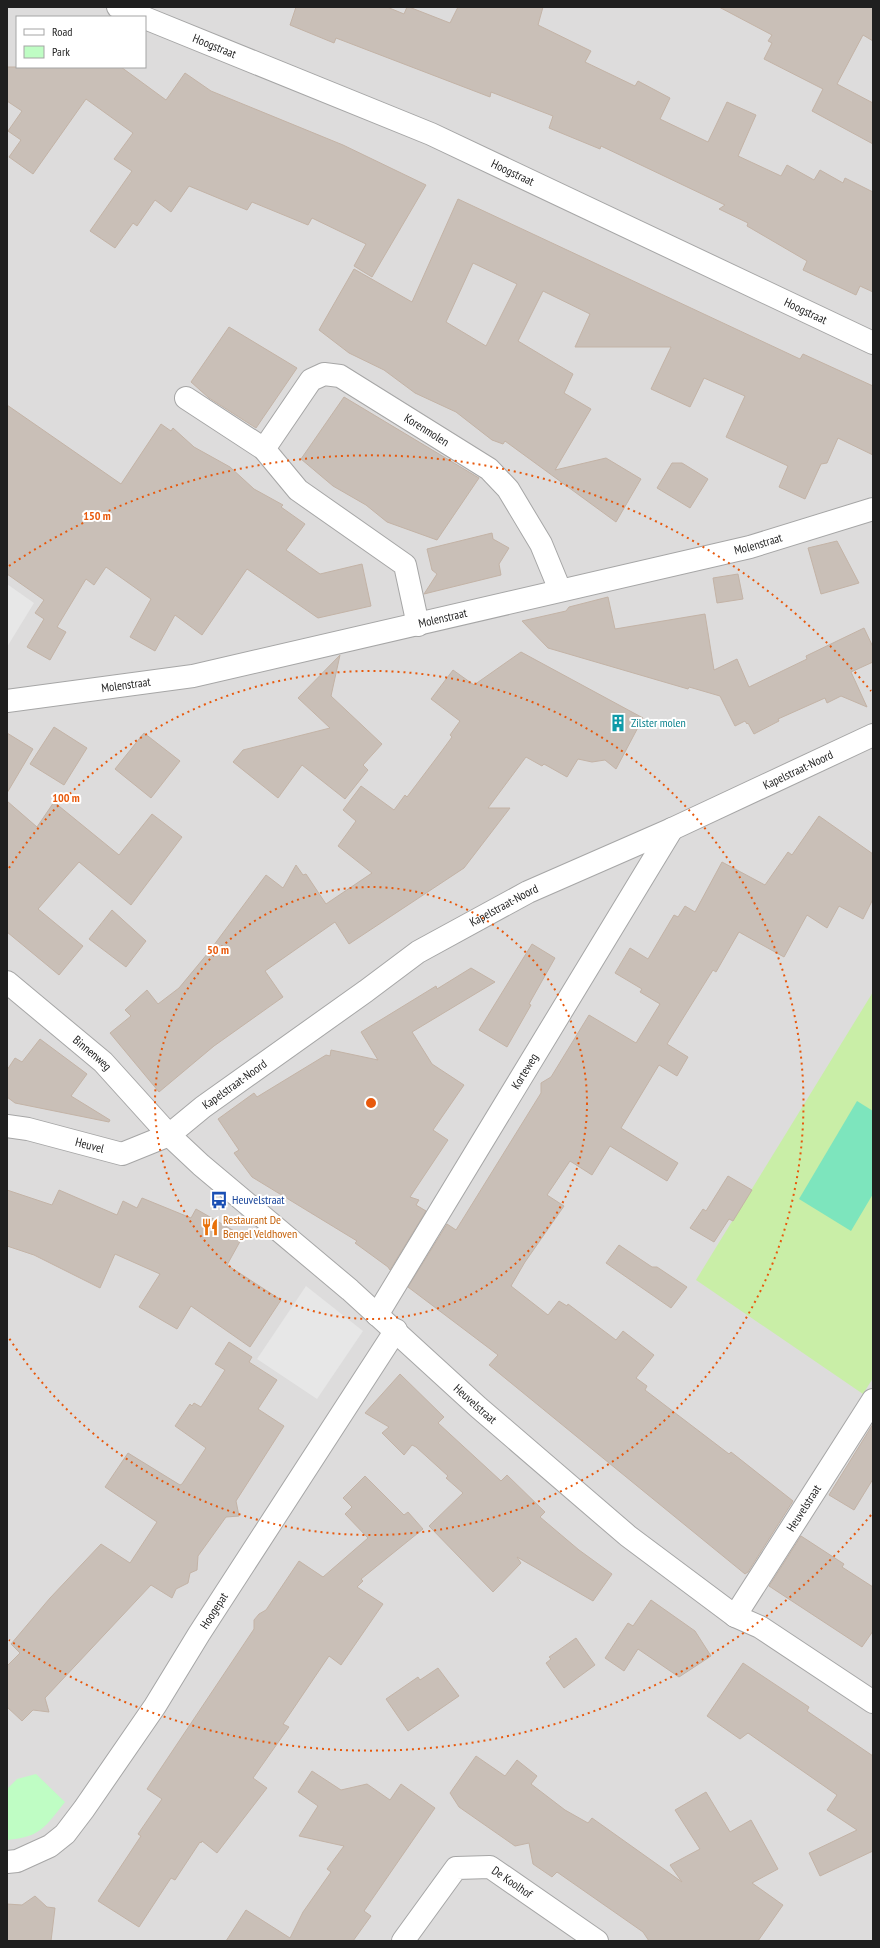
<svg xmlns="http://www.w3.org/2000/svg" width="880" height="1948" font-family="'PT Sans Narrow',sans-serif">
<style>
.residential{fill:#dddcdc;fill-rule:evenodd}
.grass{fill:#c9eea7}
.park{fill:#bffdc4}
.pitch{fill:#7de5bd}
.parking{fill:#e7e7e7}
.building{fill:#c9bfb7;stroke:#c3b3a6;fill-rule:evenodd}
.lines{fill:none;stroke-linecap:round;stroke-linejoin:round}
.minor-casing{stroke:#a6a6a6;stroke-width:24}
.tertiary-casing{stroke:#a6a6a6;stroke-width:24}
.minor{stroke:#fff;stroke-width:22}
.tertiary{stroke:#fff;stroke-width:22}
.ring{fill:none;stroke:#e8590c;stroke-width:2;stroke-dasharray:2 4}
.labels{text-anchor:middle;stroke-width:4;stroke-linejoin:round;paint-order:stroke}
.street-label{font-size:12px;fill:#1f1f1f;stroke:#fff}
.culture-label{font-size:12px;fill:#0d838f;stroke:#fff;text-anchor:start}
.transit-label{font-size:12px;fill:#164399;stroke:#fff;text-anchor:start}
.food-label{font-size:12px;fill:#c56008;stroke:#fff;text-anchor:start}
.centre{fill:#e8590c;stroke:#fff;stroke-width:2}
.ring-label{font-size:12px;text-anchor:middle;font-weight:bold;fill:#e8590c;stroke:#fff;stroke-width:4;stroke-linejoin:round;paint-order:stroke}
</style>
<rect width="100%" height="100%" fill="#f0ede4"/>
<path class="residential" d="M7,7h866v1934h-866zM17,17h128v50h-128z"/>
<path class="grass" d="M873,992v386l-10,16 -167,-114z"/>
<path class="park" d="M36,1774l29,28c-20,25 -24,35 -58,38v-51l10,-10z"/>
<path class="pitch" d="M857,1101l16,10v83l-22,37 -52,-32z"/>
<g class="parking">
<path d="M7,584l27,19 -27,44z"/>
<path d="M306,1286l57,45 -46,68 -60,-40z"/>
</g>
<g class="building">
<path d="M296,7h91l17,7 3,-7h2l41,16 8,-16h85l-5,18 53,26 -6,11 50,24 3,-5 32,17 -10,21 48,23 19,-40 29,13 -18,41 43,20 6,-11 27,15 6,-10 23,13 2,-5 28,14v100l-13,-6 -4,9 -53,-25 4,-9 -60,-35 1,-3 -29,-14 6,-4 -124,-59 -1,3 -51,-21 4,-12 -62,-24 -1,5 -154,-59 -2,5 -44,-18z"/>
<path d="M719,7h154v34l-10,-6 -26,49 36,19v41l-61,-33 11,-22 -59,-30 8,-16 -4,-2 4,-6z"/>
<path d="M7,67h114l45,33 19,-27 26,18 132,54 83,40 -54,92 -18,-11 12,-22 -54,-26 -4,7 -56,-23 -5,8 -58,-24 -18,26 -16,-12 -18,26 -4,-3 -18,25 -25,-17 42,-60 -18,-12 19,-26 -47,-34 -53,75 -24,-17 12,-17 -13,-9 14,-20 -15,-10z"/>
<path d="M458,199l342,160 3,-5 70,32v69l-35,-17 -11,25 -6,1 -16,35 -26,-12 9,-21 -62,-29 19,-41 -41,-18 -14,29 -39,-18 20,-42h-96l15,-33 -47,-23 -25,50 55,33 -9,19 27,16 -36,61 51,-12 35,21 -25,43 -111,-81 -2,3 -11,-4 -36,-28 -41,-19 -31,-23 -35,-17 -30,-23 35,-61 58,33zM473,263l44,21 -31,62 -40,-24z"/>
<path d="M229,327l68,41 -41,60 -47,-30 -18,-16z"/>
<path d="M344,397l135,81 -42,62 -50,-18 -21,-17 -33,-19 -32,-27z"/>
<path d="M7,405l114,79 40,-60 10,7 2,-3 21,19 36,20 24,22 29,16 -2,2 24,17 -19,26 34,24 42,-10 9,42 -53,12 -71,-49 -45,66 -27,-20 -20,36 -25,-14 21,-38 -45,-32 -12,18 -8,-6 -29,48 9,5 -16,28 -23,-13 17,-28 -9,-6 9,-13 -37,-26z"/>
<path d="M672,463h10l26,16 -18,29 -33,-20z"/>
<path d="M492,533l1,6 16,9 -10,16 2,11 -77,19 13,-20 -5,-4 -5,-21z"/>
<path d="M837,541l22,42 -38,11 -13,-46z"/>
<path d="M738,574l5,25 -26,4 -4,-25z"/>
<path d="M608,597l7,32 90,-15 9,56 23,-11 12,28 58,-28 -1,-3 58,-28 9,19v15l-22,10 16,35 -26,-11 -14,7 -2,-5 -47,21 1,2 -25,13 -6,-11 -1,1 -2,-3 -10,5 -15,-30 -31,-9 -1,2 -140,-41 -26,-27 44,-10 3,-4z"/>
<path d="M521,652l122,66 -27,51 -11,-9 -13,2 -14,-3 -11,18 -23,-13 -2,2 -16,-9 -38,51h22l-46,60 -115,76 -14,-22 -70,49 18,26 -69,49 -55,46 -49,-59 21,-17 -6,-6 22,-20 11,14 21,-16 29,-35 58,-78 17,13 13,-23 7,10 3,-1 20,30 46,-31 -34,-27 18,-25 -13,-11 18,-24 33,24 11,-15 2,2 34,-45 11,-15 -2,-2 10,-14 -29,-22 22,-29 21,15z"/>
<path d="M340,655l-9,41 51,48 -19,21 5,5 -23,29 -43,-34 -24,33 -45,-36 10,-12 87,-22 -32,-30z"/>
<path d="M54,727l33,21 -23,37 -34,-21z"/>
<path d="M7,733l26,16 -26,44z"/>
<path d="M144,733l36,28 -29,37 -36,-29z"/>
<path d="M7,801l30,26 17,-25 65,53 33,-41 30,23 -51,68 -52,-43 -41,47 45,37 -24,29 -52,-43z"/>
<path d="M819,816l54,38v45l-10,20 -24,-13 -12,22 -20,-13 -23,42 -45,-25 -23,40 -3,-2 -46,74 21,13 -11,19 -18,-11 -38,63 57,35 -11,18 -57,-35 -18,29 -22,-14 -23,34 17,11 -39,56 -14,24 37,29 11,-14 8,5 1,-2 48,36 7,-9 31,24 -18,23 11,8 -2,4 84,64 2,-2 62,49 -45,71 -3,2 -256,-209 9,-10 -90,-68 39,-63 9,6 85,-137v-10l10,-6 38,-62 47,28 24,-39 -20,-12 2,-3 -27,-16 15,-25 18,11 26,-44 4,2 7,-11 10,6 27,-50 43,23 23,-33 4,3z"/>
<path d="M112,910l34,31 -20,26 -37,-28z"/>
<path d="M532,944l23,14 -26,46 2,1 -24,42 -28,-17z"/>
<path d="M471,968l24,14 -83,50 20,32 32,21 -31,45 15,10 -38,57 9,3 -3,5 10,6 -36,59 -2,-3 -33,-24 2,-2 -105,-64 -18,-24 5,-3 -21,-31 36,-26 3,4 69,-42 4,1 1,-6 47,10 -17,-28 75,-46 1,3z"/>
<path d="M40,1039l47,35 -16,22 39,24 -1,2 -94,-19 -8,-6v-27l8,-12 7,4z"/>
<path d="M728,1176l24,14 -19,31 -4,-2 -15,23 -24,-14 13,-19 3,2z"/>
<path d="M7,1190l45,15 7,-15 58,25 6,-14 14,7 5,-10 49,20 5,-9 47,27 -16,29 54,35 -31,47 -59,-41 -14,23 -38,-22 21,-33 -45,-20 -15,34 -66,-33 -27,-9z"/>
<path d="M619,1245l33,22h5l30,20 -16,21 -65,-45z"/>
<path d="M229,1342l23,15 -3,5 28,18 -19,29 26,17 -48,75 3,15 -13,1 -28,39 -1,14 -7,3 -2,10 -12,6 -4,9 -21,-13 -106,113 4,14 -16,-2 -11,11 -15,-14v-41l13,-13 -9,-9 39,-46 51,-54 29,19 27,-41 -52,-35 23,-34 52,32 2,-1 24,-36 -31,-22 15,-22 2,2 2,-3 7,4 24,-37 -10,-6z"/>
<path d="M400,1374l44,43 -6,6 63,58 6,-6 38,37 -5,5 39,33 33,24 -19,27 -76,-44 4,6 -28,29 -64,-66 34,-33 -17,-15 2,-2 -32,-29 -4,-2 -8,10 -22,-22 7,-6 -24,-14z"/>
<path d="M873,1424v55l-19,31 -25,-15z"/>
<path d="M365,1476l39,39 4,-3 15,17 -62,50 2,2 -6,6 26,17 -42,61 -12,-9 -46,68 6,3 -36,51 14,10 -50,65 -15,-12 -1,2 -1,-1 -25,38 -4,-2 -32,49 -41,-26 43,-65 -3,-2 24,-35 -15,-10 107,-160v-9l5,-6 7,-4 33,-49 24,16 45,-39 -23,-24 7,-7 -9,-9z"/>
<path d="M801,1536l43,28 -2,3 31,20v44l-11,16 -93,-61z"/>
<path d="M651,1600l44,31 16,25 -32,21 -41,-28 -14,22 -19,-13 23,-35 5,3z"/>
<path d="M576,1638l19,27 -31,23 -18,-25 5,-4 -2,-2z"/>
<path d="M743,1663l66,44 -2,4 66,45v95l-53,25 -11,-23 48,-23 -30,-20 10,-15 -89,-62 -8,6 -33,-23z"/>
<path d="M438,1668l21,28 -51,35 -22,-32 32,-22 2,3z"/>
<path d="M476,1756l29,20 12,-16 20,16 -6,8 34,26 23,13 4,-5 90,64 -12,-17 30,-16 -25,-39 31,-18 24,40 21,-12 27,49 -26,14 31,22 -25,36h-109l-6,-9 -86,-60 -5,5 -19,-13 -4,-21 -14,3 -56,-39 -9,-14z"/>
<path d="M312,1771l29,19 26,-6 23,16 11,-16 34,24 -71,103 7,5 -18,25h-127l20,-31 44,28 13,-26 28,-40 -4,-3 17,-23 -45,-10 19,-30 -20,-14z"/>
<path d="M35,1896l12,11 8,1 -4,33h-44v-37l15,1z"/>
</g>
<g class="lines">
<g class="minor-casing">
<g id="minor">
<path d="M118,7l25,10"/>
<path id="s1" d="M145,18l286,116 442,209"/>
<path d="M186,398l78,51 34,41 107,75 13,60"/>
<path id="s2" d="M264,449l47,-69 13,-6 16,2 149,93 19,20 33,55 19,46"/>
<path id="s3" d="M7,701l186,-25 557,-129 123,-38"/>
<path id="s4" d="M7,1126l21,3 94,25 47,-19 34,-28 163,-116 52,-39 110,-60 144,-63 201,-94"/>
<path id="s5" d="M377,1315l295,-486"/>
<path id="s6" d="M735,1616l138,-216"/>
<path id="s7" d="M7,1862l10,-1 33,-15 15,-12 19,-25 71,-103 44,-72 197,-304"/>
<path id="s8" d="M403,1941l53,-73 34,-1 107,74"/>
</g>
</g>
<g class="tertiary-casing">
<g id="tertiary">
<path id="s9" d="M7,982l96,80 66,73 32,30 149,125 128,117 150,129 107,80 25,11 113,75"/>
</g>
</g>
<use href="#minor" class="minor"/>
<use href="#tertiary" class="tertiary"/>
</g>
<g class="ring">
<circle cx="371" cy="1103" r="216"/>
<path d="M9 868A432 432 0 1 1 9 1338"/>
<path d="M871 1515A648 648 0 0 1 9 1640M9 566A648 648 0 0 1 871 691"/>
</g>
<defs>
<g id="building-bare" transform="scale(1.38)"><path d="M-4-6H4V6H1V3H-1V6H-4ZM-2.5-4.3h1.7v1.8h-1.7ZM.8-4.3h1.7v1.8H.8ZM-2.5-1h1.7V.8h-1.7ZM.8-1h1.7V.8H.8Z" fill="#0f9aa8" stroke="#fff" stroke-width="2.5" paint-order="stroke"/></g>
<g id="bus-bare" transform="scale(1.38)"><path d="M-5-6H5V4H4V6H2V4H-2V6H-4V4H-5ZM-3.5-4V0h7V-4ZM-3.5 1.2v1.5H-2V1.2ZM2 1.2v1.5H3.5V1.2Z" fill="#1a4fb4" stroke="#fff" stroke-width="2.5" paint-order="stroke"/></g>
<g id="restaurant-bare" transform="scale(1.38)"><path d="M-5-6h1v4h1v-4h1v4h1v-4h1v5L-1.5 .5V6h-2V.5L-5-1ZM5-6V6H3V1.5H1.5Q1.5-4 5-6Z" fill="#e8710a" stroke="#fff" stroke-width="2.5" paint-order="stroke"/></g>
</defs>
<g fill-rule="evenodd">
<use href="#building-bare" x="618" y="723"/>
<use href="#bus-bare" x="219" y="1200"/>
<use href="#restaurant-bare" x="210" y="1227"/>
</g>
<g class="labels">
<g class="street-label">
<text dy="4" stroke="none"><textPath href="#s1" startOffset="75">Hoogstraat</textPath></text>
<text dy="4" stroke="none"><textPath href="#s1" startOffset="399">Hoogstraat</textPath></text>
<text dy="4" stroke="none"><textPath href="#s1" startOffset="723">Hoogstraat</textPath></text>
<text dy="4" stroke="none"><textPath href="#s2" startOffset="216">Korenmolen</textPath></text>
<text dy="4" stroke="none"><textPath href="#s3" startOffset="768">Molenstraat</textPath></text>
<text dy="4" stroke="none"><textPath href="#s3" startOffset="444">Molenstraat</textPath></text>
<text dy="4" stroke="none"><textPath href="#s3" startOffset="120">Molenstraat</textPath></text>
<text dy="4" stroke="none"><textPath href="#s4" startOffset="900">Kapelstraat-Noord</textPath></text>
<text dy="4" stroke="none"><textPath href="#s4" startOffset="576">Kapelstraat-Noord</textPath></text>
<text dy="4" stroke="none"><textPath href="#s9" startOffset="111">Binnenweg</textPath></text>
<text dy="4" stroke="none"><textPath href="#s5" startOffset="285">Korteweg</textPath></text>
<text dy="4" stroke="none"><textPath href="#s4" startOffset="252">Kapelstraat-Noord</textPath></text>
<text dy="4" stroke="none"><textPath href="#s4" startOffset="85">Heuvel</textPath></text>
<text dy="4" stroke="none"><textPath href="#s9" startOffset="631">Heuvelstraat</textPath></text>
<text dy="4" stroke="none"><textPath href="#s6" startOffset="128">Heuvelstraat</textPath></text>
<text dy="4" stroke="none"><textPath href="#s7" startOffset="334">Hoogepat</textPath></text>
<text dy="4" stroke="none"><textPath href="#s8" startOffset="151">De Koolhof</textPath></text>
</g>
<g class="culture-label">
<text x="631" y="727">Zilster molen</text>
</g>
<g class="transit-label">
<text x="232" y="1204">Heuvelstraat</text>
</g>
<g class="food-label">
<text x="223" y="1224">Restaurant De<tspan x="223" dy="14">Bengel Veldhoven</tspan></text>
</g>
</g>
<circle cx="371" cy="1103" r="6" class="centre"/>
<g class="ring-label">
<text x="97" y="520">150 m</text>
<text x="66" y="802">100 m</text>
<text x="218" y="954">50 m</text>
</g>
<rect width="880" height="1948" fill="none" stroke="#1f1f1f" stroke-width="16"/>
<rect x="16" y="16" width="130" height="52" fill="#ffffff" stroke="#a5a5a5"/>
<rect x="24" y="29" width="20" height="6" fill="#ffffff" stroke="#a5a5a5"/>
<text x="52" y="36" font-size="12" fill="#1f1f1f">Road</text>
<rect x="24" y="46" width="20" height="12" fill="#bffdc4" stroke="#a5a5a5"/>
<text x="52" y="56" font-size="12" fill="#1f1f1f">Park</text>
</svg>
